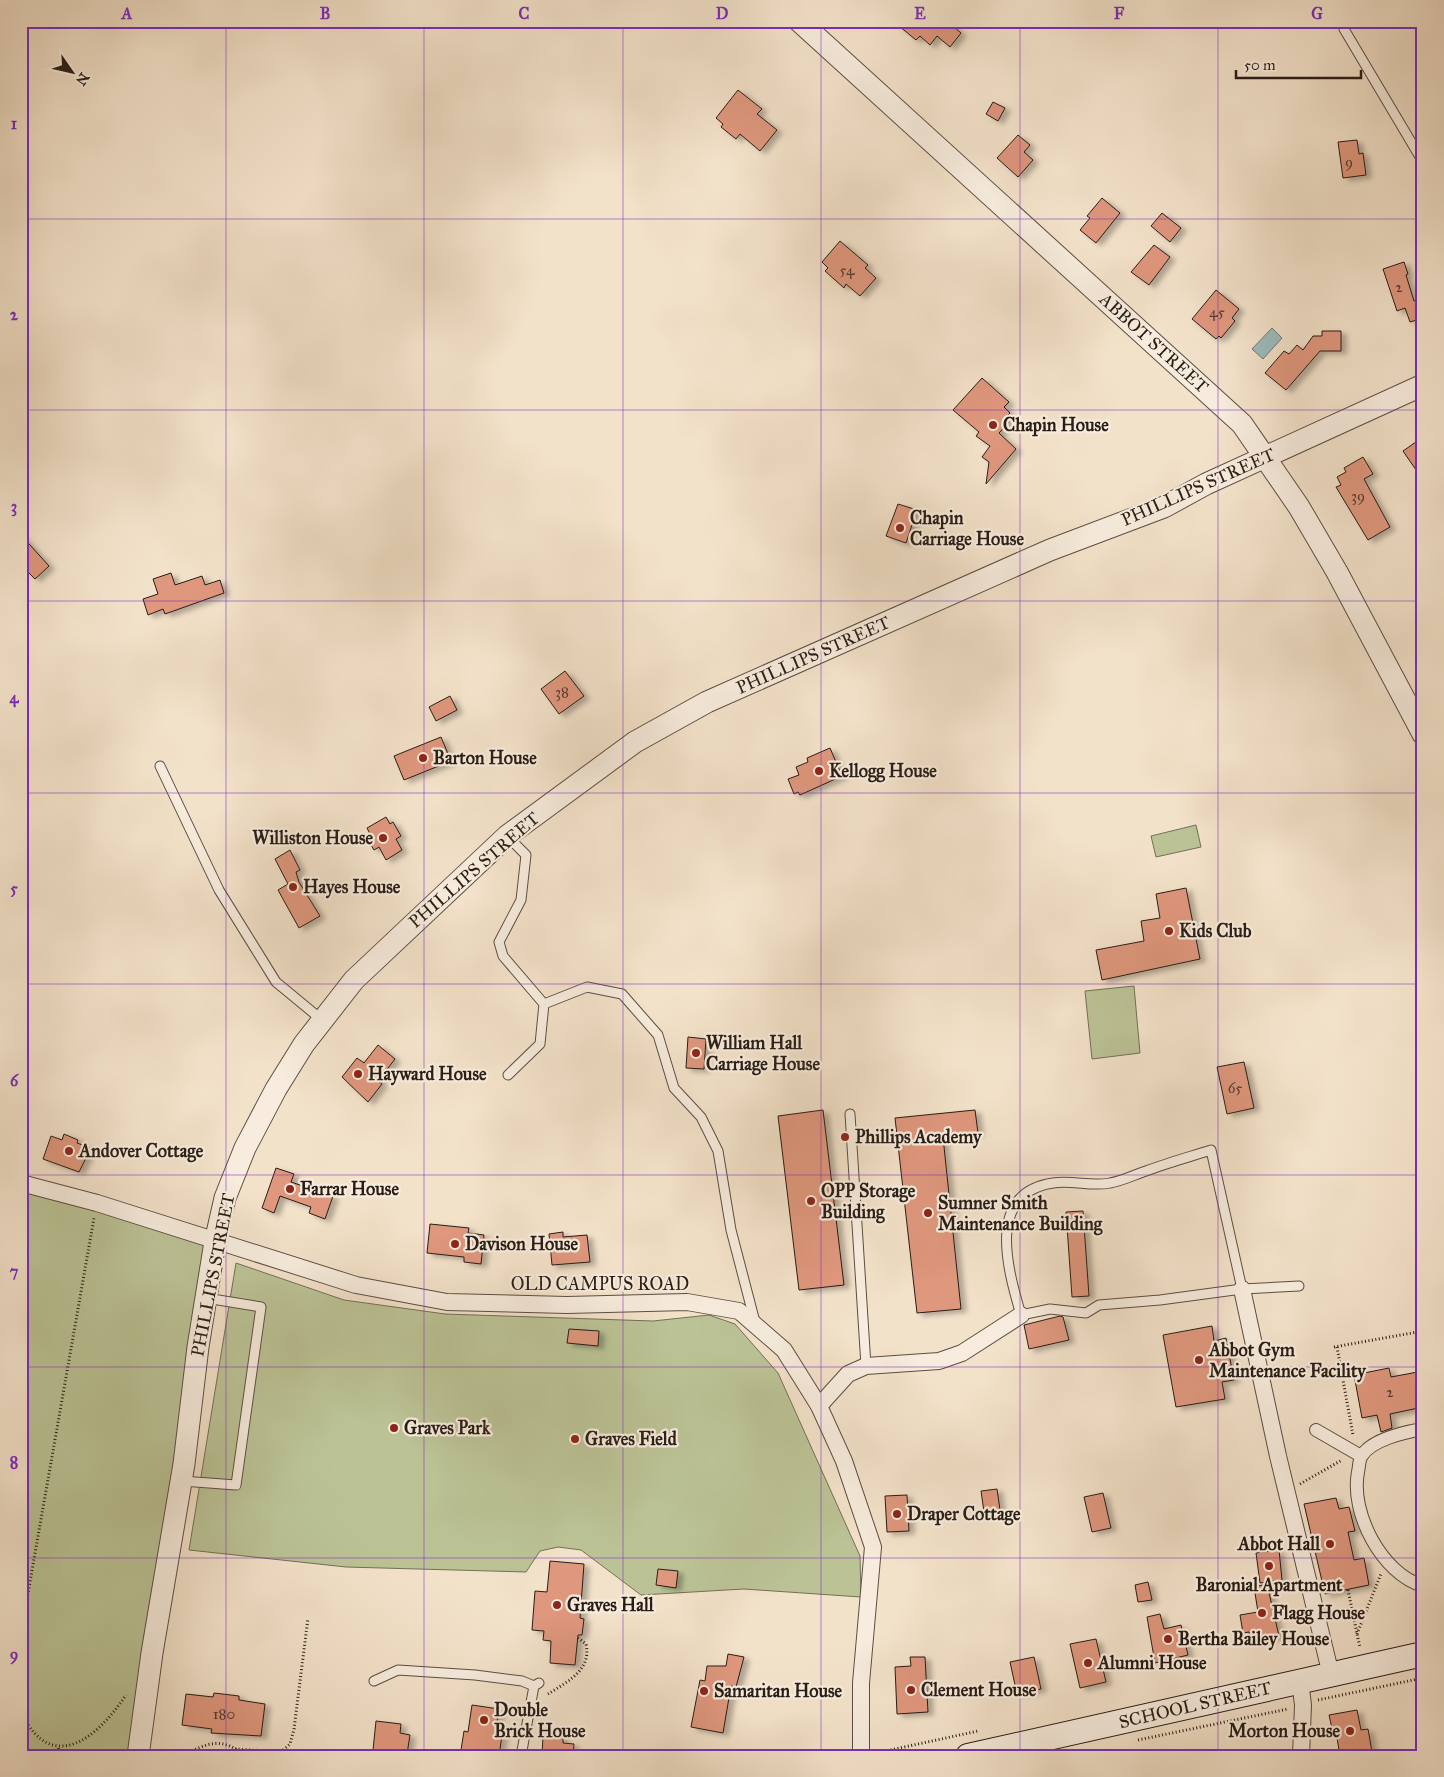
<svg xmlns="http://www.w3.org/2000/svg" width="1444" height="1777" font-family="'IM FELL Great Primer',serif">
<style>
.green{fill:#bbc396;stroke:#727056}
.water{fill:#9dbcbd;stroke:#6e7c7a}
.building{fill:#df977d;stroke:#281d16;filter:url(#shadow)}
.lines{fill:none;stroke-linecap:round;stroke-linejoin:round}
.service-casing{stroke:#5b4e43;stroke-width:11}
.pedestrian-casing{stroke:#5b4e43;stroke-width:14}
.minor-casing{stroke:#5b4e43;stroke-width:18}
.tertiary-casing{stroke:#5b4e43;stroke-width:23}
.secondary-casing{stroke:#281d16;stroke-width:26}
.path{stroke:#281d16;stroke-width:3;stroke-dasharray:1 2.5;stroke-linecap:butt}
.service{stroke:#f7ecdd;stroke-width:9}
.pedestrian{stroke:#f7ecdd;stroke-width:12}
.minor{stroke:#f7ecdd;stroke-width:16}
.tertiary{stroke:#f7ecdd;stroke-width:21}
.secondary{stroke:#f7ecdd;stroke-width:24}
.grid{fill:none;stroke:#7b2cbf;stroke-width:1;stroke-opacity:0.55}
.poi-dot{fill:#8f2418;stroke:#f7ecdd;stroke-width:2}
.labels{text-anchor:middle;stroke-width:4.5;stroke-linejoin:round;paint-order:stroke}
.number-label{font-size:15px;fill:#563c30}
.street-label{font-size:18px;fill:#281d16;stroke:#f7ecdd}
.poi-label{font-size:18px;font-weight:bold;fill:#281d16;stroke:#f7ecdd;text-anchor:start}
.neatline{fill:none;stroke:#7b2cbf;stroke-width:2}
.grid-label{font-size:16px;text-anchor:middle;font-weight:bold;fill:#7b2cbf}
</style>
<defs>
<filter id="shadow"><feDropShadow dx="5.5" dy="3" stdDeviation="2.5" flood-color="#0004"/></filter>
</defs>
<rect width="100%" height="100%" fill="#f3e2ca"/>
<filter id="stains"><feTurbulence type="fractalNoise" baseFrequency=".004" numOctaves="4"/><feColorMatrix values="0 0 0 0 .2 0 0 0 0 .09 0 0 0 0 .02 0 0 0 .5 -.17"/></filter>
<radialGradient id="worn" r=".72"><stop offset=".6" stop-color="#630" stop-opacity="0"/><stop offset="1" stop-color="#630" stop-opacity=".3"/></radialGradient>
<g class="green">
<path d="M1196,825l5,22 -45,10 -5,-21z"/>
<path d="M1134,986l6,67 -48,6 -7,-68z"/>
<path d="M21,1183l194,59 -74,514h-120z"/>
<path d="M236,1263l108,37 101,14 208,7 56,-6 26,9 43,49 82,183 1,41 -117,-8 -103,6 -60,-45 -23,-3 -18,4 -14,21 -180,-5 -157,-17z"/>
</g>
<path class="water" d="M1272,328l10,10 -19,21 -11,-10z"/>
<g class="building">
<path d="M893,21h54l14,12 -11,14 -13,-11 -7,9 -10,-9 -4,4z"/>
<path d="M738,90l24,19 -5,5 20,16 -17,21 -20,-17 -4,5 -15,-12 2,-3 -7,-6z"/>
<path d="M993,102l12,6 -7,13 -12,-7z"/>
<path d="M1018,135l12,10 -6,7 9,8 -15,17 -21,-19z"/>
<path d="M1357,140l2,14 4,-1 3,22 -23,3 -5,-36z"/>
<path d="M1102,198l18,15 -24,30 -16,-13 10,-12 -3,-2z"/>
<path d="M1162,213l19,15 -11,14 -19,-16z"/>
<path d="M840,241l28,24 -3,3 11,10 -16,18 -14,-12 -2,4 -19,-17 3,-3 -6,-6z"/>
<path d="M1154,245l16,12 -21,28 -18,-13z"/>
<path d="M1404,262l4,12 -2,1 8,26 5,-2 4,11v8l-13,4 -5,-14 -8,3 -14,-42z"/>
<path d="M1216,290l23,19 -7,9 3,3 -14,17 -2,-2 -3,3 -24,-20z"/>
<path d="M1322,331h19v20h-21l-34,39 -21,-17 19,-22 5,3 8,-9 6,5 10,-14h9z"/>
<path d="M982,378l27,24 -5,5 6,6 -5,5 4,4 -10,11 17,16 -30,35 3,-22 -7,-5 8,-11 -14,-10 3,-4 -26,-22z"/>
<path d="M1423,437v43l-20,-29z"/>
<path d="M1363,457l10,17 -9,5 26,48 -22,13 -32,-53 5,-2 -4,-8 9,-5 -2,-4z"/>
<path d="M898,504l19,6 -11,33 -20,-7z"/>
<path d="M21,535l28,31 -14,13 -14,-14z"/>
<path d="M171,573l4,12 27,-9 3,9 15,-5 4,13 -59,21 -2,-5 -15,6 -5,-16 15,-5 -5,-15z"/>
<path d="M565,671l19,25 -25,18 -18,-25z"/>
<path d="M450,696l7,14 -21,11 -7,-14z"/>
<path d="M441,737l10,24 -47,19 -10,-24z"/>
<path d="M830,748l12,28 -42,19 -2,-3 -4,2 -6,-15 11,-4 -3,-8 12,-5 -1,-4z"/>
<path d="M386,817l4,7 3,-2 8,14 -5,3 6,11 -16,10 -7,-13 -5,3 -8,-13 4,-3 -3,-6z"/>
<path d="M290,850l10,20 -4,2 3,10 21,34 -21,12 -21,-38 10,-6 -13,-25z"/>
<path d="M1186,888l14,71 -98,21 -6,-30 48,-9 -3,-20 19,-3 -4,-24z"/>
<path d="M688,1037l18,2 -2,30 -18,-1z"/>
<path d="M378,1045l17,14 -17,22 4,3 -14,18 -26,-25 15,-19 7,5z"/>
<path d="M1244,1062l10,46 -27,6 -10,-47z"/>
<path d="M823,1110l21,175 -45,5 -21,-174z"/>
<path d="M975,1110l3,23 -35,4 18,172 -44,4 -22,-195z"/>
<path d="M64,1134l14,6 -1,3 14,5 -12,24 -36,-13 8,-23 11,4z"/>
<path d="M276,1168l18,6 -3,8 42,14 -8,23 -16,-6 2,-6 -31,-11 -6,17 -12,-5z"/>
<path d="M1083,1211l6,85 -17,1 -6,-85z"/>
<path d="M430,1224l39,4 -1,5 16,2 -3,29 -17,-2v-5l-37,-4z"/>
<path d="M563,1232v5l24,-2 3,27 -38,3 -3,-31z"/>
<path d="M1060,1316l3,1 6,23 -40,9 -5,-24z"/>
<path d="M1212,1326l2,15 12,-3 8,42 -12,2 3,17 -49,8 -13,-72z"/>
<path d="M569,1329l30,2 -1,15 -31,-3z"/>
<path d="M1389,1368l2,9 32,-6v36l-33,7 2,14 -11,4 -4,-17 -15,3 -8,-43z"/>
<path d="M997,1489l3,21 -16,2 -3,-21z"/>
<path d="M1103,1493l8,35 -19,4 -8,-35z"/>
<path d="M907,1495l2,36 -22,1 -2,-36z"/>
<path d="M1336,1498l3,11 10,-2 6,24 -7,1 6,28 10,-2 5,27 -44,9 -21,-90z"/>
<path d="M1279,1550l3,30 -22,3 -4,-30z"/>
<path d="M550,1561l34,3 -4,54 4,1 -2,16h-4l-3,30 -25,-2 1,-22 -8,-1 1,-9 -12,-1 3,-39 12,1z"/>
<path d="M658,1569l20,2 -2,17 -20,-3z"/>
<path d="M1148,1582l4,18 -14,2 -3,-17z"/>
<path d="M1267,1584l12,52 -29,5 -1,-9 -6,1 -3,-18 18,-3 -4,-25z"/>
<path d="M1160,1614l4,15 17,-4 7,30 -33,8 -8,-46z"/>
<path d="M1096,1639l10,43 -26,6 -10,-44z"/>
<path d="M728,1654l16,3 -8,30 -5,-1 -8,47 -32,-6 9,-47 5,1 2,-15h19z"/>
<path d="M910,1657h15l3,55 -31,2 -2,-47 16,-1z"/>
<path d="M1034,1657l7,32 -24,5 -7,-32z"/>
<path d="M214,1693l25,3v4l26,4 -4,32 -50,-3 1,-4 -30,-4 4,-31 27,3z"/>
<path d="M472,1705l27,4 -4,26h7l-3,21h-39l4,-25 4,1z"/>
<path d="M1357,1710l4,20 7,-1 4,23 -32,4 -4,-24 -3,1 -4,-18z"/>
<path d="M376,1721l25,3 -1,9 10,2 -3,19 -34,-4z"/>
<path d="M543,1736l20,1v6l11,1 -1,12h-31z"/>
</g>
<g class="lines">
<g class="service-casing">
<g id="service">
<path d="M1344,21v8l79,133"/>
<path d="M160,766l59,124 57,92 46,38"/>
<path d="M507,836l19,19 -5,45 -22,42 4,14 41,48"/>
<path d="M508,1075l32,-31 4,-40 43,-17 35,7 36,41 16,53 27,29 17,34 13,79 24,92"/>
<path d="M850,1114l16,252"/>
<path d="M1242,1289l-31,-139c-22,7 -44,13 -65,21 -12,4 -24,10 -36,12 -18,4 -37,-3 -57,0 -68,10 -45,87 -32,132l29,-6 36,4 13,-8 61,-5 82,-11 57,-3"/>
<path d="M182,1481l54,4 25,-178 -55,-9"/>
<path d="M374,1681l24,-11 77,5 47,6 12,5 5,-3"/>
<path d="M521,1756l13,-70"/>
</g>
</g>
<g class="pedestrian-casing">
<g id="pedestrian">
<path d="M1423,1429c-18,3 -53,11 -62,28 -2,4 -2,11 -3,15 -8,41 24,102 65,114"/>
<path d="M1316,1430l45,26"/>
</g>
</g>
<g class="minor-casing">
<g id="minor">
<path d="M21,1183l76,20 259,82 91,17 120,3 120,-3 52,9 45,39 35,56 25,55 29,86 -12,136v73"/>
<path d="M1242,1289l36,167 53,219"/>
<path d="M819,1406l29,-32 18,-8 73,-5 23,-8 59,-38"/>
<path d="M1300,1681l3,24 -2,51"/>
</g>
</g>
<g class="tertiary-casing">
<g id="tertiary">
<path d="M799,21l443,403 57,83 38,65 86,162"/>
<path d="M138,1756l14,-103 32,-189 14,-117 17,-105 10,-44 20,-50 31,-59 28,-45 50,-64 153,-144 128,-94 72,-40 343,-152 114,-43 42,-23 217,-99"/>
</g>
</g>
<g class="secondary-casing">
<path id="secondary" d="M968,1756l455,-102"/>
</g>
<g class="path">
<path d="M1334,1347l89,-16"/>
<path d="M1337,1347l16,88"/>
<path d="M1300,1484l42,-24"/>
<path d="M1348,1590l12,58"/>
<path d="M21,1633l73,-415"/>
<path d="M1357,1634l24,-60"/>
<path d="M548,1694c19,-12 44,-24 38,-50l-8,-6"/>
<path d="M1318,1700l105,-22"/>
<path d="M21,1713c32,63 77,24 105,-18"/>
<path d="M1138,1740l150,-31"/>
<path d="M235,1749l46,3 9,-8 4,-15 14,-111"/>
<path d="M877,1753l101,-22"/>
<path d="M57,1756l2,-9"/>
<path d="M183,1756c22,-13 41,-20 61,0"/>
<path d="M391,1756v-1"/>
</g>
<use href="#service" class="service"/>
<use href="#pedestrian" class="pedestrian"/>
<use href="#minor" class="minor"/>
<use href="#tertiary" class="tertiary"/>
<use href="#secondary" class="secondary"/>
</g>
<path class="grid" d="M226,21v1735M424,21v1735M623,21v1735M821,21v1735M1020,21v1735M1218,21v1735M21,219h1402M21,410h1402M21,601h1402M21,793h1402M21,984h1402M21,1175h1402M21,1367h1402M21,1558h1402"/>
<g class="poi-dot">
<circle cx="993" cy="425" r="5"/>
<circle cx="900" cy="528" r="5"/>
<circle cx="423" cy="758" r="5"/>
<circle cx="819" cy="771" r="5"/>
<circle cx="383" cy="838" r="5"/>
<circle cx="293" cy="887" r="5"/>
<circle cx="1169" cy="931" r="5"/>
<circle cx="696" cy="1053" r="5"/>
<circle cx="358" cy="1074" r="5"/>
<circle cx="845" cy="1137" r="5"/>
<circle cx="69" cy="1151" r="5"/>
<circle cx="290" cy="1189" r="5"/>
<circle cx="811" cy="1201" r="5"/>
<circle cx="928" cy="1213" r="5"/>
<circle cx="455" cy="1244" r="5"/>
<circle cx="1199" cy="1360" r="5"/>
<circle cx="394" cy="1428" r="5"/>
<circle cx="575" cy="1439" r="5"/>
<circle cx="897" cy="1514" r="5"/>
<circle cx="1330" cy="1544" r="5"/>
<circle cx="1269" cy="1566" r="5"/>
<circle cx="557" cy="1605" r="5"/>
<circle cx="1262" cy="1613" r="5"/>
<circle cx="1168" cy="1639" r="5"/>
<circle cx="1088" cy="1663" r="5"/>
<circle cx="911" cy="1690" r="5"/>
<circle cx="704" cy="1691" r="5"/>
<circle cx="484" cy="1720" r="5"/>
<circle cx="1350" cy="1731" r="5"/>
</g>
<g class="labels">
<g class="number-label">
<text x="1349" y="167">9</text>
<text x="847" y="275">54</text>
<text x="1399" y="292">2</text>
<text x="1217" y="317">45</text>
<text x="1358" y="501">39</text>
<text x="562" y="697">38</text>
<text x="1235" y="1093">65</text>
<text x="1390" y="1397">2</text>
<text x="224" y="1719">180</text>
</g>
<g class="street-label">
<text transform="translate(1154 343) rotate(42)" y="6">ABBOT STREET</text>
<text transform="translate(1198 487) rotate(-24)" y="6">PHILLIPS STREET</text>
<text transform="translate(813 655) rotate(-24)" y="6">PHILLIPS STREET</text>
<text transform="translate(474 870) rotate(-41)" y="6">PHILLIPS STREET</text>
<text transform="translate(213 1275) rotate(-79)" y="6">PHILLIPS STREET</text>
<text x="600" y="1290">OLD CAMPUS ROAD</text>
<text transform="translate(1195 1705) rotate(-13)" y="6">SCHOOL STREET</text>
</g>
<g class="poi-label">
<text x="1003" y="431">Chapin House</text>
<text x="910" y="524">Chapin<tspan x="910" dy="21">Carriage House</tspan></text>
<text x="433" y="764">Barton House</text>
<text x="829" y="777">Kellogg House</text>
<text x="373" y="844" text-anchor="end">Williston House</text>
<text x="303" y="893">Hayes House</text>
<text x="1179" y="937">Kids Club</text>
<text x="706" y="1049">William Hall<tspan x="706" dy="21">Carriage House</tspan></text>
<text x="368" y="1080">Hayward House</text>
<text x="855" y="1143">Phillips Academy</text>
<text x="79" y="1157">Andover Cottage</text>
<text x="300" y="1195">Farrar House</text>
<text x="821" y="1197">OPP Storage<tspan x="821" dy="21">Building</tspan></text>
<text x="938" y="1209">Sumner Smith<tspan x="938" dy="21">Maintenance Building</tspan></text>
<text x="465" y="1250">Davison House</text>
<text x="1209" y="1356">Abbot Gym<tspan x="1209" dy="21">Maintenance Facility</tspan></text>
<text x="404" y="1434">Graves Park</text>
<text x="585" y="1445">Graves Field</text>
<text x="907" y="1520">Draper Cottage</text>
<text x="1320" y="1550" text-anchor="end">Abbot Hall</text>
<text x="1269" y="1591" text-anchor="middle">Baronial Apartment</text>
<text x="567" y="1611">Graves Hall</text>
<text x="1272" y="1619">Flagg House</text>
<text x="1178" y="1645">Bertha Bailey House</text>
<text x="1098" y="1669">Alumni House</text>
<text x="921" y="1696">Clement House</text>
<text x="714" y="1697">Samaritan House</text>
<text x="494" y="1716">Double<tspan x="494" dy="21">Brick House</tspan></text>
<text x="1340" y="1737" text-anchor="end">Morton House</text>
</g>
</g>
<rect width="1444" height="1777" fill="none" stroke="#f3e2ca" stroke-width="55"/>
<g transform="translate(72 72) rotate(124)" stroke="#f7ecdd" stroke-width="4" paint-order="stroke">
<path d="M0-4L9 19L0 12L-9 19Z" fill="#281d16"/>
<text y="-8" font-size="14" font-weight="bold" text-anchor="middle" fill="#281d16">N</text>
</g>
<path d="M1236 70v8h125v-8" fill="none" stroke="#281d16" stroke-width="2.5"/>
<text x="1244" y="70" font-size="15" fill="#281d16" stroke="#f7ecdd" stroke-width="4" paint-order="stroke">50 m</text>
<rect x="28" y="28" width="1388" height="1722" class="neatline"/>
<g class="grid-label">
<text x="127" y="19">A</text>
<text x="325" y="19">B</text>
<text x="524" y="19">C</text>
<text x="722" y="19">D</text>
<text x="920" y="19">E</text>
<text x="1119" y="19">F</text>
<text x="1317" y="19">G</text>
<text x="14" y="129">1</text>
<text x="14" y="320">2</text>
<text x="14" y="512">3</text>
<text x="14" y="703">4</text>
<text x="14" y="894">5</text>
<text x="14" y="1086">6</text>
<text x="14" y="1277">7</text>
<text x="14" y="1468">8</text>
<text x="14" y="1660">9</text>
</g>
<rect width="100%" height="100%" filter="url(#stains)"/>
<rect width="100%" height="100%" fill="url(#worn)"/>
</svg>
